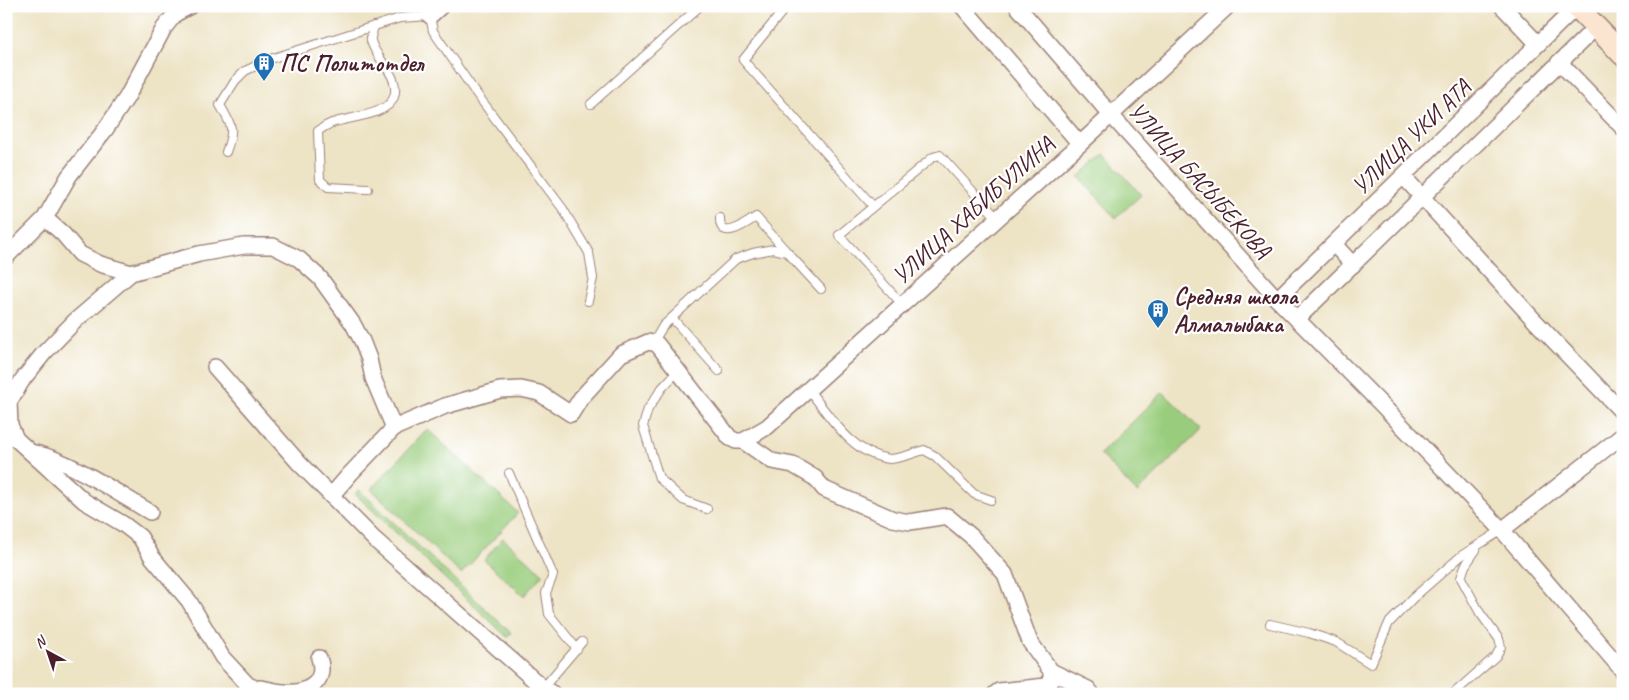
<svg xmlns="http://www.w3.org/2000/svg" width="1629" height="700" font-family="Caveat,sans-serif">
<style>
.green{fill:#99cd7d;stroke:#727654}
.lines{fill:none;stroke-linecap:round;stroke-linejoin:round}
.service-casing{stroke:#9c8178;stroke-width:10}
.minor-casing{stroke:#9c8178;stroke-width:18}
.secondary-casing{stroke:#9c8178;stroke-width:24}
.service{stroke:#fff;stroke-width:8}
.minor{stroke:#fff;stroke-width:15}
.secondary{stroke:#fce5d0;stroke-width:21}
.labels{text-anchor:middle;stroke-width:4.5;stroke-linejoin:round;paint-order:stroke}
.poi-label{font-size:24px;font-weight:bold;fill:#4a1f2b;stroke:#fff;text-anchor:start}
.street-label{font-size:24px;fill:#4a1f2b;stroke:#fff}
</style>
<rect width="100%" height="100%" fill="#fff"/>
<filter id="ink" filterUnits="userSpaceOnUse"><feTurbulence type="fractalNoise" baseFrequency=".02" numOctaves="2"/><feDisplacementMap in="SourceGraphic" scale="10" xChannelSelector="R" yChannelSelector="G"/><feConvolveMatrix kernelMatrix="1 2 1 2 8 2 1 2 1" color-interpolation-filters="sRGB"/></filter>
<filter id="wash" filterUnits="userSpaceOnUse"><feTurbulence type="fractalNoise" baseFrequency=".0096" numOctaves="4" result="noise"/><feDisplacementMap in="SourceGraphic" scale="20" xChannelSelector="R" yChannelSelector="G"/><feGaussianBlur stdDeviation="1.12" result="paint"/><feColorMatrix in="noise" values="0 0 0 0 0 0 0 0 0 0 0 0 0 0 0 0 0 1.4 0 .05"/><feComposite in="paint" operator="in"/></filter>
<g filter="url(#wash)">
<rect width="100%" height="100%" fill="#ede3c5"/>
<g class="green">
<path d="M1105,154l36,41 -25,23 -37,-41z"/>
<path d="M1163,392l38,38 -64,63 -37,-39z"/>
<path d="M427,429l91,84 -57,61 -90,-85z"/>
<path d="M359,490l152,143 -4,4 -152,-143z"/>
<path d="M503,538l40,36 -19,22 -40,-36z"/>
</g>
</g>
<g filter="url(#ink)">
<g class="lines">
<g class="service-casing">
<g id="service">
<path d="M778,6l4,6 -39,48 130,146"/>
<path d="M591,104l109,-98"/>
<path d="M226,152c9,-25 6,-25 -6,-47l15,-24 10,-10 25,-12 130,-41 30,-2 3,15 40,58 90,120 26,44 4,25 -5,23"/>
<path d="M368,189l-40,-2 -8,-7 -2,-49c4,-3 9,-6 14,-8 16,-6 55,-7 62,-26 7,-21 -18,-37 -23,-56 -1,-4 2,-10 3,-15"/>
<path d="M720,218c-1,25 27,5 36,-1l31,35"/>
<path d="M902,304l-63,-69 94,-78 7,-2 57,63"/>
<path d="M672,318l47,53"/>
<path d="M653,343l10,-17 73,-67 17,-6 20,-4 14,3 34,37"/>
<path d="M678,371l-16,17 -14,21 -5,17 16,52 24,22 24,9"/>
<path d="M808,389c22,27 44,66 82,70 10,0 24,-6 34,-9l11,6 39,38 17,6"/>
<path d="M509,473l44,102 -7,18 3,21 28,35"/>
<path d="M1270,624l39,9 27,9 35,22 18,-41 24,-25 48,-42 41,-26"/>
<path d="M543,688l39,-46"/>
<path d="M1453,694l43,-38 5,-9 -2,-8 -19,-26 -19,-35 4,-12 11,-16"/>
</g>
</g>
<g class="minor-casing">
<g id="minor">
<path d="M962,6l118,138"/>
<path d="M1017,6l94,109 166,184 104,105 121,126 121,141"/>
<path d="M1502,6l36,38"/>
<path d="M430,16l11,-10"/>
<path d="M1559,62l64,66"/>
<path d="M1403,176l132,145 88,92"/>
<path d="M45,218l18,16 17,20 20,10 31,9"/>
<path d="M1334,244l19,21"/>
<path d="M6,257l39,-39 24,-42 36,-46 22,-33 37,-69 11,-14 15,-8"/>
<path d="M1277,299l299,-292"/>
<path d="M1297,319l299,-292"/>
<path d="M215,367l84,96 75,76 169,149 10,6"/>
<path d="M743,441l24,-14 313,-283 148,-138"/>
<path d="M35,453c36,8 82,40 115,59"/>
<path d="M331,496l19,-22 44,-46 51,-22 55,-16 21,-1 18,4 32,21 10,-16 40,-44 27,-12 9,2 73,94 6,3h7l29,20 21,4 22,13 9,11 69,30 17,3 37,-6 24,20 34,38 25,68 21,29 37,18 4,5"/>
<path d="M1502,530l121,-95"/>
<path d="M260,688c8,1 16,4 24,4 22,2 44,-9 35,-34"/>
<path d="M269,694l-21,-9 -26,-28 -33,-56 -37,-44 -12,-20 -17,-13 -39,-23 -68,-62 -6,-14 -1,-23 14,-23 21,-26 31,-32 56,-48 68,-19 45,-8h29l26,13 21,19 33,46 9,17 7,18 4,19 21,50"/>
<path d="M995,694l4,-3 47,-5 5,-5v-10"/>
</g>
</g>
<g class="secondary-casing">
<path id="secondary" d="M1576,6l47,49"/>
</g>
<use href="#service" class="service"/>
<use href="#minor" class="minor"/>
<use href="#secondary" class="secondary"/>
</g>
</g>
<defs>
<g id="building-pin" transform="scale(1.125)"><path d="M0 17L-7.5 6A9.5 9.5 0 1 1 7.5 6Z" fill="#1f6fb2" stroke="#fff"/><path d="M-4-6H4V6H1V3H-1V6H-4ZM-2.5-4.3h1.7v1.8h-1.7ZM.8-4.3h1.7v1.8H.8ZM-2.5-1h1.7V.8h-1.7ZM.8-1h1.7V.8H.8Z" fill="#fff"/></g>
</defs>
<g fill-rule="evenodd">
<use href="#building-pin" x="264" y="63"/>
<use href="#building-pin" x="1158" y="310"/>
</g>
<g class="labels">
<g class="poi-label">
<text x="280" y="71">ПС Политотдел</text>
<text x="1174" y="304">Средняя школа<tspan x="1174" dy="28">Алмалыбака</tspan></text>
</g>
<g class="street-label">
<text transform="translate(1411 137) rotate(-44)" y="8">УЛИЦА УКИ АТА</text>
<text transform="translate(1200 180) rotate(48)" y="8">УЛИЦА БАСЫБЕКОВА</text>
<text transform="translate(973 210) rotate(-42)" y="8">УЛИЦА ХАБИБУЛИНА</text>
</g>
</g>
<rect width="1629" height="700" fill="none" stroke="#fff" stroke-width="25"/>
<g transform="translate(48 652) rotate(320)" stroke="#ffffff" stroke-width="4" paint-order="stroke">
<path d="M0-4L9 19L0 12L-9 19Z" fill="#4a1f2b"/>
<text y="-8" font-size="14" font-weight="bold" text-anchor="middle" fill="#4a1f2b">N</text>
</g>
</svg>
